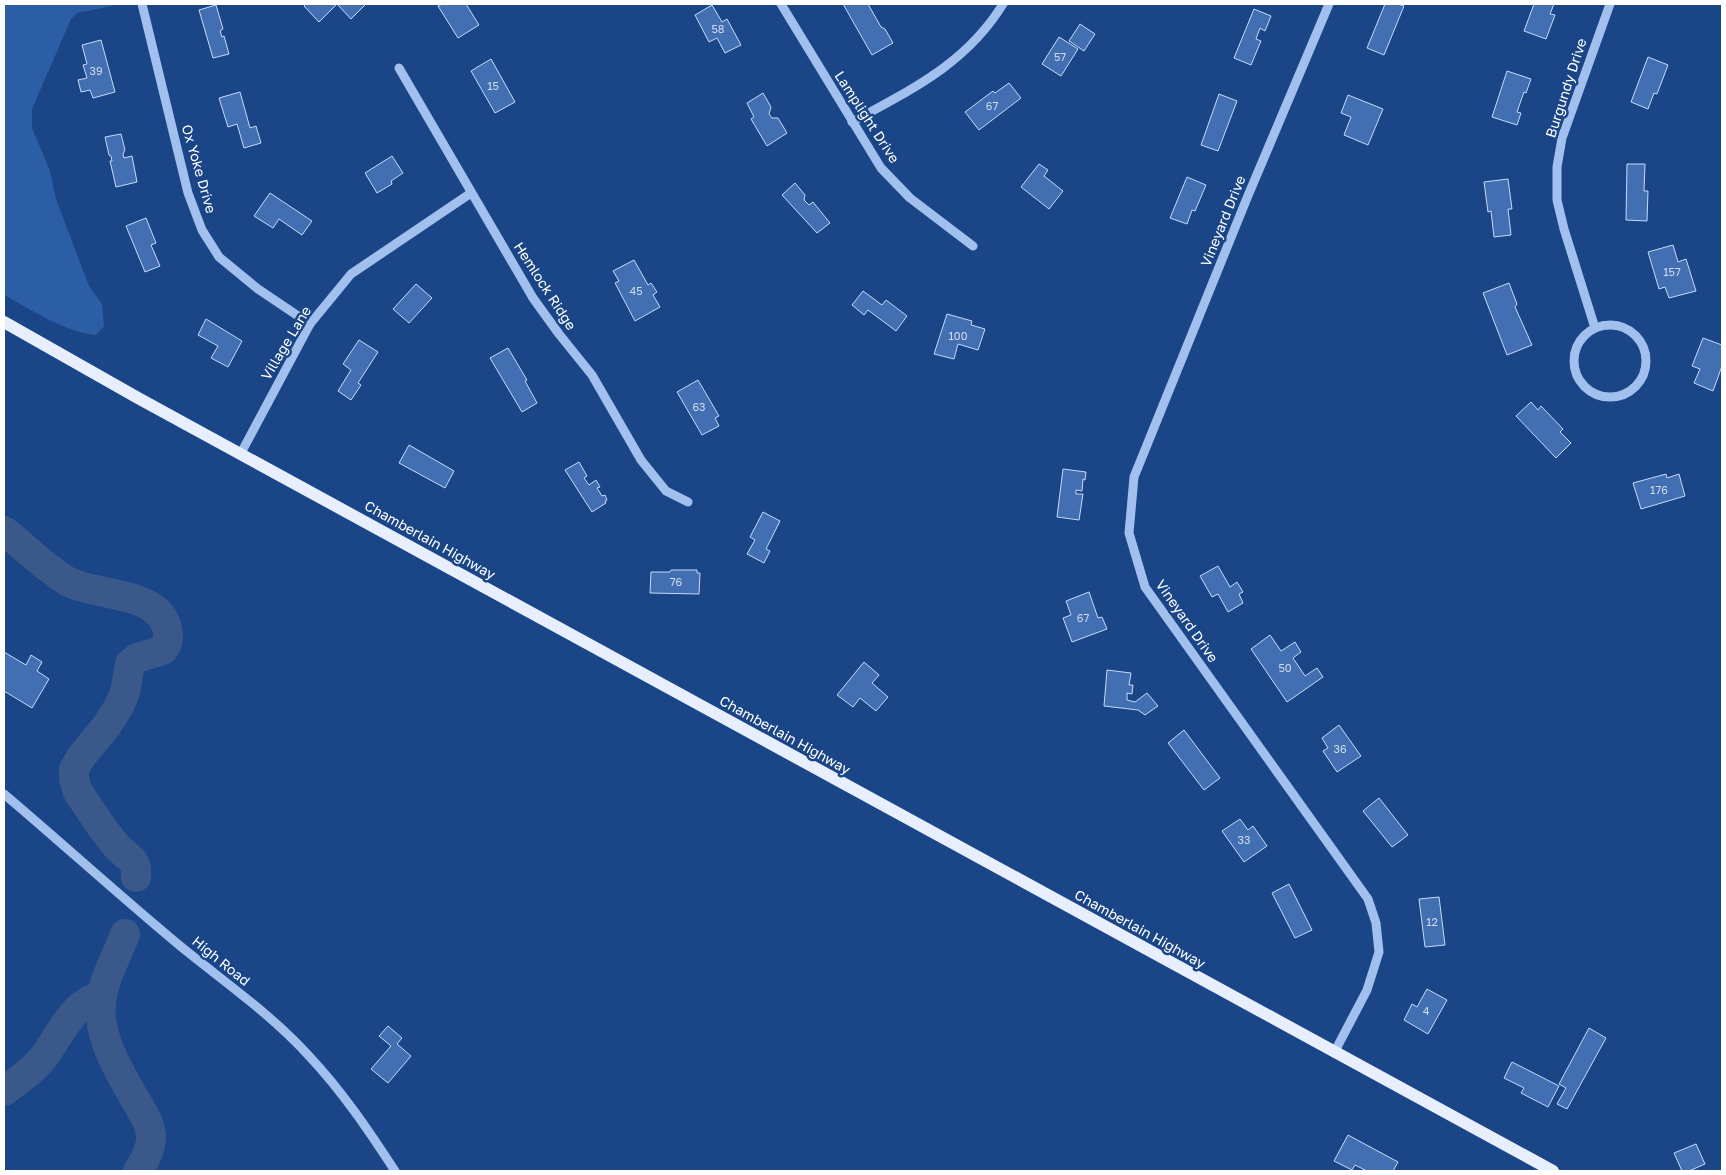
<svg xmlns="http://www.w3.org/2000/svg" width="1726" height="1175" font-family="'Golos Text',sans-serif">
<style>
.green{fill:#2c5ea6}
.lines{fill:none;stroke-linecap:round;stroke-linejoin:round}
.river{stroke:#3a598a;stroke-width:30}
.building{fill:#426fb1;stroke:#c7dbf9}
.minor{stroke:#a1c0ed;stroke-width:9}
.major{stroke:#e7efff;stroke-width:12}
.labels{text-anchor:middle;stroke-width:5;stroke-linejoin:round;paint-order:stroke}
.number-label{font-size:11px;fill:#d0dbec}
.street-label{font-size:14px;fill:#fff;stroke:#1a4587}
</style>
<rect width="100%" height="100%" fill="#1a4587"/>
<path class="green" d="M4,4h109l-1,2 -35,7 -6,6 -39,90v19l18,43 6,28 33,87 13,18 2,22 -8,9c-29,-2 -66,-26 -92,-40z"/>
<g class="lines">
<g class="river">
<path d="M4,531c21,16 40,36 63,50 29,16 90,9 100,47 2,8 1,16 -4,22l-26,8 -7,6 -5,28 -6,14 -11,18 -27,33 -7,12v10l4,13 25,37 14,18 16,14 3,7v9"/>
<path d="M125,934c-10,28 -27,52 -24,83 2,27 18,54 31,77 8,15 20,29 19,46 -1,11 -7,22 -13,31"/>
<path d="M4,1091c13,-10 28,-19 38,-32 18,-22 29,-57 60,-63"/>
</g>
</g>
<g class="building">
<path d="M306,4h60l-15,15 -14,-15 -18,18 -15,-16z"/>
<path d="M442,4h24l13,21 -21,13 -20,-32z"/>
<path d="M843,4h25l13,23 4,2 8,14 -21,12z"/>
<path d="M1385,4h13l6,2 -20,49 -17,-7z"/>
<path d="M1534,4h20l-4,10 5,1 -9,24 -22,-8z"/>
<path d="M216,5l7,24 -3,2 2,6 2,-1 5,18 -16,4 -14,-48z"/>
<path d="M712,5l10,17 5,-3 14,26 -16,8 -8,-15 -8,4 -14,-27z"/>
<path d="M1254,9l17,7 -6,15 -5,-3 -4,11 5,2 -10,24 -17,-7z"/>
<path d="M1080,24l15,10 -11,17 -15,-10z"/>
<path d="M1059,37l19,12 -17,27 -19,-12z"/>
<path d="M101,40l14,52 -22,6 -3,-8 -9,2 -3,-12 9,-2 -4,-13 4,-1 -5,-19z"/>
<path d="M1648,57l20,8 -11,29 -3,-1 -6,16 -17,-7z"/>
<path d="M491,59l24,43 -20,11 -24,-42z"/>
<path d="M1507,71l24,8 -5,14 -2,-1 -7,20 4,1 -4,12 -25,-8z"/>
<path d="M1009,83l12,15 -42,32 -14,-18 28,-21 2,2z"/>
<path d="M240,92l10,36 6,-2 5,17 -17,5 -7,-24 -9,3 -9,-29z"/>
<path d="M763,93l8,14 -2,7 3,4h6l9,15 -20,13 -16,-27 3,-2 -7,-14z"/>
<path d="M1219,94l18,7 -19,50 -17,-6z"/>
<path d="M1348,95l35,14 -15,36 -24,-10 7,-18 -10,-4z"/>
<path d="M121,134l4,16 -2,4 1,4 8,-2 5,26 -21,5 -6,-26h2l-1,-5 -2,-1 -4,-18z"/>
<path d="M392,156l11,17 -12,8 1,3 -15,9 -12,-20z"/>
<path d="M1039,164l9,6 -4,6 19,15 -14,18 -28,-22z"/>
<path d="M1627,164h18l-1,27h4l-1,30 -21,-1z"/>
<path d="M1187,177l19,8 -11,26 -3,-1 -5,14 -17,-6z"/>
<path d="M1508,179l4,30h-4l3,26 -17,2 -3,-26 -3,1 -4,-30z"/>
<path d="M795,183l10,12 -1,5 5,5 4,-3 17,21 -13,10 -35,-38z"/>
<path d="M270,193l42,28 -10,14 -23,-16 -6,9 -19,-12z"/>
<path d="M146,218l10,25 -5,2 9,21 -15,6 -19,-46z"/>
<path d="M1673,245l5,17 8,-3 10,32 -27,7 -4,-11 -6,2 -11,-37z"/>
<path d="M634,260l14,25 3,-2 6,9 -4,3 7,12 -25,14 -20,-38 4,-2 -6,-10z"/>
<path d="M1509,283l8,21 -2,3 17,38 -25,10 -24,-62z"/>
<path d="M416,284l16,14 -23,25 -16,-14z"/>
<path d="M863,291l19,14 4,-5 21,16 -11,15 -28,-21 -4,5 -12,-10z"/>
<path d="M947,314l25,7 -1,4 14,4 -7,21 -20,-6 -4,15 -20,-5z"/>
<path d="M206,319l36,22 -14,26 -17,-9 7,-12 -20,-11z"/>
<path d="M1703,338l19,7v21l-9,25 -19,-8 6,-14 -8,-3z"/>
<path d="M359,340l19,12 -20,31 3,2 -10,15 -13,-9 13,-21 -8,-6z"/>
<path d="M508,348l19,32 -2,1 12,22 -15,9 -32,-54z"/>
<path d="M698,380l21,36 -4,2 4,8 -17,9 -25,-43z"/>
<path d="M1531,402l7,8 3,-4 22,23 -3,3 11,11 -15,15 -40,-42z"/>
<path d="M409,445l45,26 -9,17 -46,-25z"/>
<path d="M579,462l8,14 -3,2 5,7 7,-5 4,7 -3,1 5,8 3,-1 2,5 -2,1 1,2 -14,9 -27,-42z"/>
<path d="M1063,469l23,3 -1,8 -2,-1 -1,12 -6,-1v4h7l-4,26 -22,-3z"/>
<path d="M1666,474l1,4 12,-4 6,22 -44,13 -8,-26z"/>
<path d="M763,512l17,9 -14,28 4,2 -6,12 -17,-9 8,-14 -5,-3z"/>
<path d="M1218,566l12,21 7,-5 6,10 -4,2 4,9 -15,9 -10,-18 -6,3 -12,-21z"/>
<path d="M671,570h26v3h3l-1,21 -49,-1 1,-21h19z"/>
<path d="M1089,592l9,26 4,-1 5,12 -35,13 -9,-24 8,-3 -5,-14z"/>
<path d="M1270,635l11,16 14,-9 6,10 -8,6 12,18 12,-8 6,9 -36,25 -36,-53z"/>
<path d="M4,652l22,13 5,-10 11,7 -5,9 12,8 -17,29 -28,-17z"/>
<path d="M864,662l15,13 -7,8 16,14 -12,14 -16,-13 -7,9 -16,-12z"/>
<path d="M1107,670l24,3 -2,12h4l-1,9 -5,-1v7l8,2 12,-9 11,13 -13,9 -7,-5 -34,-4z"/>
<path d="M1339,725l22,31 -24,16 -14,-21 5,-3 -6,-10z"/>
<path d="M1184,730l36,48 -16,12 -36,-47z"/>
<path d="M1379,798l29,37 -16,12 -29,-36z"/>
<path d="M1240,819l8,11 5,-4 14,20 -23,16 -22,-31z"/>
<path d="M1289,884l23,46 -17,8 -23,-45z"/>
<path d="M1439,897l6,48 -20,2 -6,-48z"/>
<path d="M1427,989l20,11 -19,34 -24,-14 8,-16 5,3z"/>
<path d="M388,1026l14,12 -5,6 14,12 -23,27 -17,-14 20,-23 -12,-10z"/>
<path d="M1589,1028l17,10 -39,71 -10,-5 9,-16 -7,-4z"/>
<path d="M1512,1062l47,24 -11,21 -27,-14 3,-5 -20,-10z"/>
<path d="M1348,1135l50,27 -5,9h-26l-12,-6 -3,5 -18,-9z"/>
<path d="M1696,1144l9,20 -16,7h-7l-8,-18z"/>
</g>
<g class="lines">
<g class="minor">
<path d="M142,4l46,189 14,37 17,27 39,32 52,35"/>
<path d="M781,4l100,164 29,30 63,48"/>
<path d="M1329,4l-82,194 -113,279 -5,56 16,54 223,312 8,24 3,29 -12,38 -33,63"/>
<path d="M399,68l134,230 26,36 33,41 49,85 25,31 22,11"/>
<path d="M852,122c60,-33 114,-58 151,-118"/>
<circle cx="1610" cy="361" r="36"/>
<path d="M1595,328l-31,-99 -7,-29v-33l5,-29 48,-134"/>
<path d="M241,453l69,-129 41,-50 120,-81"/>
<path d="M4,794c59,50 116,102 175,151 44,36 92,69 130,111 33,35 60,75 86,115"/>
</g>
<path class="major" d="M4,322l134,76 1415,773"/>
</g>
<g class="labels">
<g class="number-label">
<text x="718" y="33">58</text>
<text x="1060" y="61">57</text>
<text x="96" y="75">39</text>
<text x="493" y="90">15</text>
<text x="992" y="110">67</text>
<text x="1672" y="276">157</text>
<text x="636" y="295">45</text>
<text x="958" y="340">100</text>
<text x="699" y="411">63</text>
<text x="1659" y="494">176</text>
<text x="676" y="586">76</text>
<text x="1083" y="622">67</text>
<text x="1285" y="672">50</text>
<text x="1340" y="753">36</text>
<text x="1244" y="844">33</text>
<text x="1432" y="926">12</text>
<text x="1426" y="1015">4</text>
</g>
<g class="street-label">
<text transform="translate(1566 88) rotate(-72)" y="5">Burgundy Drive</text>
<text transform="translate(867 117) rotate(57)" y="5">Lamplight Drive</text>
<text transform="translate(199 169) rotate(74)" y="5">Ox Yoke Drive</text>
<text transform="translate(1223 221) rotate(-68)" y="5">Vineyard Drive</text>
<text transform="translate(545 286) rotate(57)" y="5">Hemlock Ridge</text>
<text transform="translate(286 343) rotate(-59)" y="5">Village Lane</text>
<text transform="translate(430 540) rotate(29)" y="5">Chamberlain Highway</text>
<text transform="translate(1187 621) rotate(55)" y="5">Vineyard Drive</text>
<text transform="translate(785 735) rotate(29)" y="5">Chamberlain Highway</text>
<text transform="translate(1140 929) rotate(29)" y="5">Chamberlain Highway</text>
<text transform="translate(221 961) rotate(39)" y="5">High Road</text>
</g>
</g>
<rect width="1726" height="1175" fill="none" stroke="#ffffff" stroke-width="10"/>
</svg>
